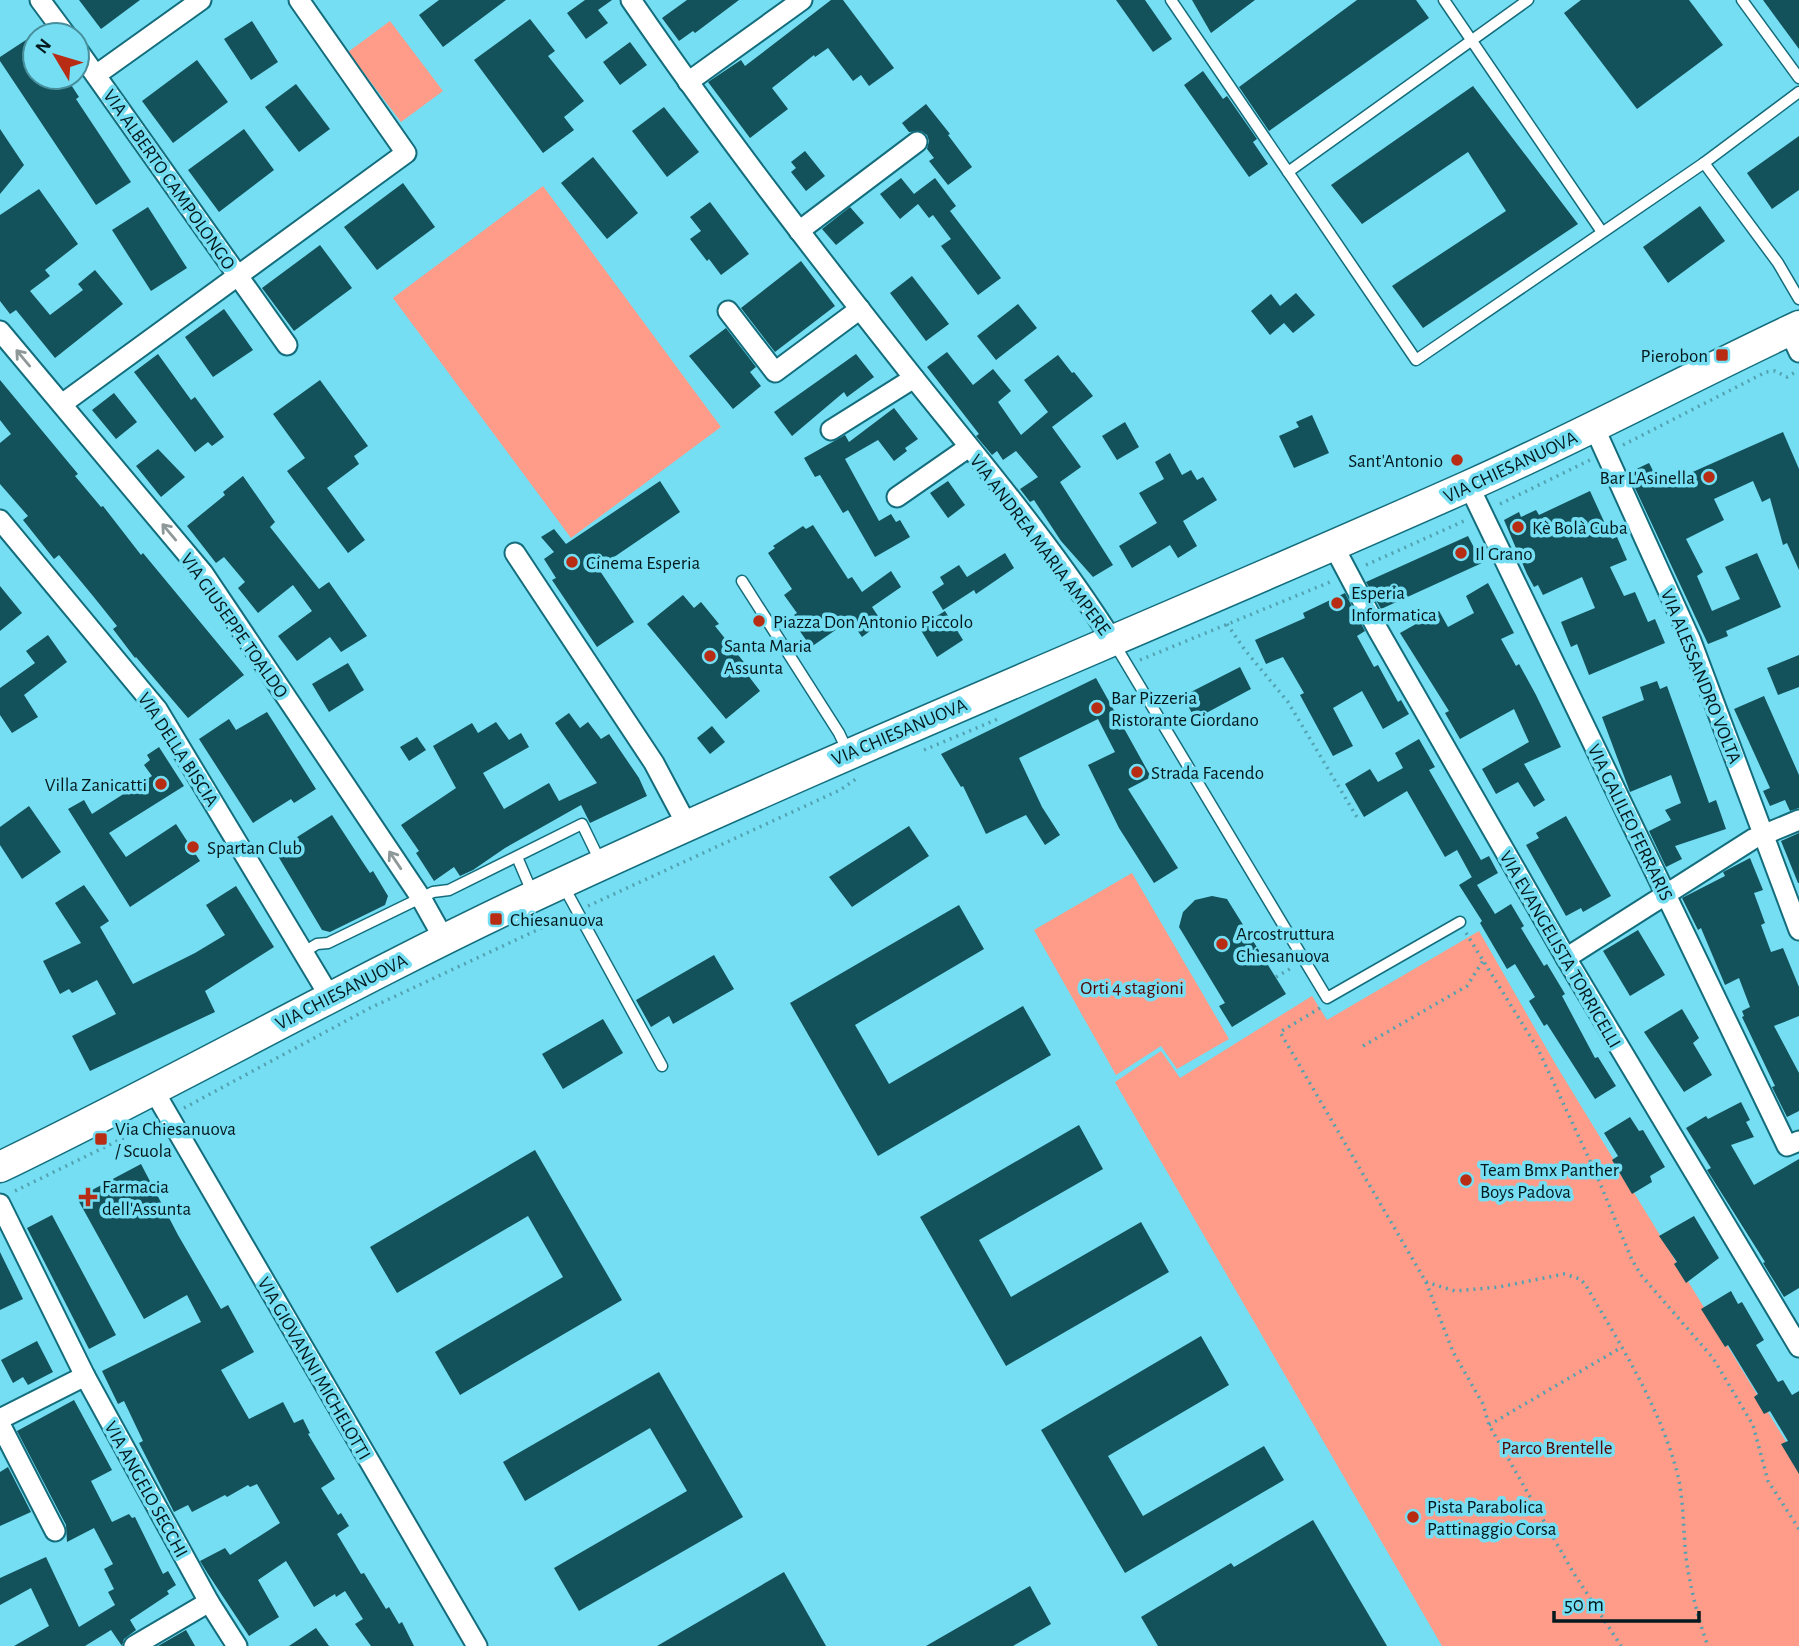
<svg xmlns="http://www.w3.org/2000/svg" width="1799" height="1646" font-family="'Alegreya Sans',sans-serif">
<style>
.green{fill:#fe9c89}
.building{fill:#13515b}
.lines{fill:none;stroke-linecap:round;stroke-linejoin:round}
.lane-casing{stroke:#146d7c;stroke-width:13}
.street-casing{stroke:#146d7c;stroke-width:23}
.primary-casing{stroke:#146d7c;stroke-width:33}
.path{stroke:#52a2b1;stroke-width:3.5;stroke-dasharray:2 5;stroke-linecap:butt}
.lane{stroke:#fff;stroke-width:10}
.street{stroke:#fff;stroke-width:19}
.primary{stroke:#fff;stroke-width:30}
.oneway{stroke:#8e9899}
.poi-dot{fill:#b82c14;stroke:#75def2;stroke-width:2.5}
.labels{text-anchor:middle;stroke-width:7;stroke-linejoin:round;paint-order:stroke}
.street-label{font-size:19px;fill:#03191d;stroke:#75def2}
.poi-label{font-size:19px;fill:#03191d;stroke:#75def2;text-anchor:start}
.park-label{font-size:19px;fill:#540500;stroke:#75def2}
</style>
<rect width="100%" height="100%" fill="#75def2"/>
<g class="green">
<path d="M390,21l53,70 -42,31 -53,-70z"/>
<path d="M543,186l178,241 -150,111 -178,-240z"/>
<path d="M1132,873l97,166 -52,30 -16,-23 -45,29 -82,-145z"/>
<path d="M1479,931l77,134 243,398v183h-357l-327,-564 46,-31 19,27 132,-82 15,24z"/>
</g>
<g class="building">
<path d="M79,0h61l-39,29z"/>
<path d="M439,0h67l-63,47 -24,-32z"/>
<path d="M585,0h27l-14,10 10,13 -22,16 -19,-26z"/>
<path d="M687,0h52l-44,33 -2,-2 -14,10 -17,-23z"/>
<path d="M831,0h12l51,68 -25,18 -8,-11 -8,6 -25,-33 -13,9 -1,-2 -42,33 16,21 -38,29 -42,-56 33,-22 4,6z"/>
<path d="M1116,0h29l27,39 -19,13z"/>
<path d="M1192,0h63l-44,33z"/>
<path d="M1357,0h59l13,18 -160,113 -30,-44z"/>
<path d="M1581,0h108l34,45 -86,64 -73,-96z"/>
<path d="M1763,0h36v49z"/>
<path d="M530,19l25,32 -7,5 36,45 -20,16 10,13 -31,23 -69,-93z"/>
<path d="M252,21l26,41 -27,18 -27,-41z"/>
<path d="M35,34v43h31l13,20 -3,2 55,83 -35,23 -96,-144v-4z"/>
<path d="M630,42l17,23 -27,20 -17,-23z"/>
<path d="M197,60l31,42 -55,41 -31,-42z"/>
<path d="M1203,71l20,28 4,-3 30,43 -4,3 15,22 -19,13 -65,-92z"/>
<path d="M296,84l34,45 -31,23 -34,-45z"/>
<path d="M1473,86l105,138 -155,104 -31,-42 114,-75 -38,-59 -106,72 -31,-39z"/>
<path d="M926,104l24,30 -2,1 24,32 -24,18 -19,-24 5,-3 -7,-9 2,-8 -2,-6 -6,-4 -12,1 -7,-9z"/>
<path d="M664,107l35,45 -32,25 -35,-46z"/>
<path d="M0,129l24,36 -24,29z"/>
<path d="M244,129l30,41 -55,42 -31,-42z"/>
<path d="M1799,136v54l-27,19 -25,-36z"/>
<path d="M805,151l20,25 -19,15 -15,-19 5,-4 -5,-6z"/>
<path d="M593,157l45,56 -31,26 -46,-56z"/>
<path d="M901,178l13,16 21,-16 21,28 -6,5 51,67 -23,17 -37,-49 10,-7 -18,-24 -4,3 -11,-14 -18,15 -20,-25z"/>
<path d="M403,183l32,44 -58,43 -33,-43z"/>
<path d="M39,189l39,55 -33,26 5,6 -20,15 20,24 33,-25 -5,-6 17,-14 28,34 -68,54 -39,-48 -6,4 -10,-13v-86z"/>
<path d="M710,202l39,52 -28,21 -12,-16 -2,2 -17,-22 11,-8 -11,-14z"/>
<path d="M1700,206l25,35 -57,42 -25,-36z"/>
<path d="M148,207l39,61 -36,23 -39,-61z"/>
<path d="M850,207l14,16 -28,22 -14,-16z"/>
<path d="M320,245l32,43 -58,43 -32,-43z"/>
<path d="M801,261l34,45 -60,46 -34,-44z"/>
<path d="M912,276l37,48 -23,17 -36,-48z"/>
<path d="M1296,293l19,22 -22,18 -9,-10 -14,12 -19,-24 20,-17 9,12z"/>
<path d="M1018,304l19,24 -41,32 -19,-24z"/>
<path d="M224,309l29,41 -40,27 -28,-40z"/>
<path d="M726,328l30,39 -6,5 11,14 -28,23 -44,-53z"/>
<path d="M947,352l26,33 20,-16 18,22 -13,11 23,33 27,-23 -24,-32 34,-25 14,18 2,-1 19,24 -41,31 29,40 -21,15 53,83 -20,12 -32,-36 -27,-41 -4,2 -10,-13 18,-12 -22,-26 -13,9 -6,-9 -5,4 -16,-19 3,-2 -52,-67z"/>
<path d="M158,354l33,46 4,-3 29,40 -12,9 -4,-4 -13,10 -61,-80z"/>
<path d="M856,354l18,23 -27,20 -3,-5 -52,44 -18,-24z"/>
<path d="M0,380l78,94 -3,2 26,31 2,-1 38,49 2,-2 101,122 -56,43 -52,-61 -1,1 -22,-29 4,-3 -24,-30 -34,-41 -5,4 -31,-39 5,-4 -28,-32v-41l11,-9 -11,-14z"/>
<path d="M320,380l48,66 -14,10 5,8 -32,24 38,52 -17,13 -61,-82 18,-13 -32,-44z"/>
<path d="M114,393l23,29 -21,17 -24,-29z"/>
<path d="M894,408l24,31 -13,9 2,3 -13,10 -16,-21 -33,19 34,62 12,-7 5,8 4,-2 10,17 -35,20 -27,-47 -5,3 -23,-38 -5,2 -11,-19 41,-23 4,7z"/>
<path d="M1312,415l17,38 -35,15 -15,-32 20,-9 -3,-5z"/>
<path d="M1125,422l14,25 -22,13 -15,-24z"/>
<path d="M1783,432l16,37v101l-12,-27 -4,2 -13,-47 -8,4 -9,-21 -39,18 10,21 -38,19 17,33 -6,4 15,35 28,-12 -15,-32 32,-14 24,54 -55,24 2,5 -20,8 -80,-171 21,-10 12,23z"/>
<path d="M158,449l27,28 -24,20 -25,-31z"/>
<path d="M1170,453l12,22 9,-5 6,10 6,-3 14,23 -34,21 14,25 -19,12 -8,-13 -38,23 -13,-22 38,-23 -18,-30 25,-14 -9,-17z"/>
<path d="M243,476l32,46 -5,5 49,62 10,-7 38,54 -26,16 -11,-15 -33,24 -19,-25 34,-25 -19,-26 -35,28 -20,-25 7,-6 -21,-25 -8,6 -29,-37 38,-31 -2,-3z"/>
<path d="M660,481l20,31 -82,56 36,54 -37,25 -45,-67 4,-2 -12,-19 10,-7 -13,-15 13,-8 12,15z"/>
<path d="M948,481l17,24 -17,13 -18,-25z"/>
<path d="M1590,491l22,48 5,-2 10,23 -17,7 14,29 11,-4 13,30 7,-3 10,24 -76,32 -12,-31 -6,3 -10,-25 34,-14 -13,-31 -39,18 -5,-10 -4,2 -7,-13 -23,-54 15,-8 2,5 15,-7 3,5z"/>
<path d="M813,525l35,54 4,-2 10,15 29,-21 10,16 -29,20 10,15 -20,15 -12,-17 -39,27 -19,-27 4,-3 -2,-2 3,-2 -13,-18 8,-6 -24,-36 7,-5 -2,-2 30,-20 3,3z"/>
<path d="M1468,536l14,27 -101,46 -15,-27z"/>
<path d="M1005,553l9,15 -38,26 -2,-4 -31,20 -11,-18 12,-8 -4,-7 19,-12 8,12z"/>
<path d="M1488,583l26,50 -13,6 15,27 3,-2 17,31 25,52 -37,17 21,36 -11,7 -16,-25 -22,12 -14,-25 47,-27 -15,-33 -54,30 -15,-26 4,-2 -49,-78 39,-22 9,16 26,-14 -8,-17z"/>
<path d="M0,586l22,27 -22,18z"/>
<path d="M1345,593l20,38 -8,5 17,31 4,-2 20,37 3,-2 8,14 -26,15 -21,-38 -29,17 20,38 -20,10 -33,-61 4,-2 -21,-36 -17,7 -11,-24 50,-22 -2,-5z"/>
<path d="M683,595l11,13 7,-6 18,22 -4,2 36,45 -4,3 13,17 -34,28 -79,-95z"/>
<path d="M945,611l18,29 -26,17 -18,-30z"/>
<path d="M48,635l19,27 -43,33 14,22 -26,16 -12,-18v-27l35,-25 -9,-12z"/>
<path d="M1799,655v32l-21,8 -11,-27z"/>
<path d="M348,663l16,27 -35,22 -17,-28z"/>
<path d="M1240,667l11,22 -56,30 -12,-23z"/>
<path d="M1096,678l55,99 -23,12 50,79 -24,15 -35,-55 -31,-63 27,-13 -17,-33 -79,39 23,49 18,28 -15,10 -19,-30 -40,19 -23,-48 -2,1 -20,-33z"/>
<path d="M1657,681l3,8 7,-3 42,117 7,-3 10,29 -51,17 7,13 -16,8 -17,-36 22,-11 -6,-10 16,-7 -10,-28 -41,17 -28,-75 42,-17 -4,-13z"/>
<path d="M1764,696l35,79v33l-9,3 -5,-11 -15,6 -7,-15 7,-3 -36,-79z"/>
<path d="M267,712l49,77 -22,14 -3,-4 -38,24 -54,-84 30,-20 7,11z"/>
<path d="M569,713l11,15 8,-6 13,17 8,-5 30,44 8,18 -57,27 -9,-18 -76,43 -32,22 -13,6 -6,-9 -20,14 -18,-28 3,-2 -18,-26 55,-37 -23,-42 39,-23 6,10 18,-11 13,18 12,-7 8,14 -46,26 21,36 45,-26 10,18 38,-18 -42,-60z"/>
<path d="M712,726l13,16 -15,12 -13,-16z"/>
<path d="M417,737l9,13 -17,11 -9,-14z"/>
<path d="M1419,739l16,28 -6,3 52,90 8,-4 9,17 -21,12 18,29 16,-10 13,22 -3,2 23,38 3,-2 18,30 -3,2 33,62 3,-1 18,29 -21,13 -48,-75 -3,2 -15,-25 6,-4 -20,-33 -8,5 -27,-46 2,-2 -23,-36 13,-8 3,6 -18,-33 -12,7 -38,-66 -43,26 -19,-33 25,-15 8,13 25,-14 -8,-15z"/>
<path d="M159,747l25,39 -75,47 17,24 50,-33 24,37 -70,46 -62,-98 16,-9 8,14 60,-38 -8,-11 6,-5 -3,-5z"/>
<path d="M29,806l32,46 -39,27 -22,-34v-18z"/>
<path d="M332,815l32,49 6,9 3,-2 15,25 -3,9 -55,27 -8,-2 -47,-79z"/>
<path d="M1566,816l45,80 -28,16 -2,-4 -15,8 -40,-71 13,-7 -3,-5z"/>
<path d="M909,826l20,30 -77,51 -23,-30z"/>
<path d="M1799,833v50h-1l-17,-42z"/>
<path d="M1750,858l13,32 -9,3 11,30 -4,2 10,27 12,-4 16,39v29l-25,10 25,47v38l-12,6 -15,-30 3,-1 -33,-69 2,-1 -2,-5 8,-4 -11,-29 -14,7 -24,-57 -3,2 -16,-32 43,-22 -2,-4z"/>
<path d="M84,885l25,36 -9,6 33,57 62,-31 30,-18 -19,-30 30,-19 38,61 -69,44 10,21 -125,59 -18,-35 44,-22 -19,-34 -25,13 -3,-4 -9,5 -17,-33 38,-18 -26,-40z"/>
<path d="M1212,896l15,3 59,95 -54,33 -13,-21 6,-3 -46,-76 4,-15 12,-12z"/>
<path d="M959,905l25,44 -129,76 34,59 134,-78 28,49 -173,101 -88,-153z"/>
<path d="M1638,930l27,45 -35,21 -27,-45z"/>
<path d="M714,955l20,34 -61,35 -4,-8 -18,11 -15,-27z"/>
<path d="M1682,1009l17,29 -6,5 19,32 -28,17 -40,-60z"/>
<path d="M603,1019l20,34 -60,36 -21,-35z"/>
<path d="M1741,1102l9,18 -4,2 8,15 -23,8 23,40 45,-26v129l-15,9 -21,-34 2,-1 -58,-92 4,-2 -25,-40 20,-12 2,3z"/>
<path d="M1630,1117l9,14 4,-1 22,37 -15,9 2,6 -20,12 -20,-34 6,-4 -14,-23z"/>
<path d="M1079,1125l24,44 -124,71 32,57 130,-75 28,50 -163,94 -86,-149z"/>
<path d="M535,1150l87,150 -162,95 -25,-43 128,-75 -35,-61 -131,77 -27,-46z"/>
<path d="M141,1164l37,71 43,74 7,-4 26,47 -33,18 28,49 34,-17 11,21 9,-4 7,14 -2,1 27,45 -14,9 17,27 3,-2 8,13 -12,8 24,40 3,-1 22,36 3,-2 10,17 3,-2 12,24h-43l-16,-22 8,-5 -18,-28 -9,6 -1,-3 -21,13 -28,-46 -28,19 21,37 -30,19 -41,-62 -8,-13 25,-13 5,7 50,-32 -23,-39 -7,3 -2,-2 -21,12 -2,-2 -33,17 -4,-7 -14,7 -35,-69 4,-2 -19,-40 -6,3 -16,-33 99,-49 -14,-27 -43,24 -67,-121z"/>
<path d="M52,1215l64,120 -27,14 -62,-121z"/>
<path d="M1694,1216l25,42 -33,25 -12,-19 3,-2 -18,-26z"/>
<path d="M0,1252l23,47 -23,11z"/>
<path d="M1731,1291l7,13 4,-2 22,38 -8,5 22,37 5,-2 9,15 7,-4v83l-18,-30 7,-3 -18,-30 -6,3 -10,-17 4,-3 -30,-49 -3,2 -24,-38z"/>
<path d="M1201,1336l28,49 -121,71 35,60 121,-70 20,34 -159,93 -84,-143z"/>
<path d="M37,1341l16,31 -25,13 -5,-8 -10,6 -12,-23z"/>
<path d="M659,1372l84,145 -164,94 -25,-43 133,-77 -37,-63 -125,73 -22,-39z"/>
<path d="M74,1400l38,70 -21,11 21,41 17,-8 3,4 3,-1 28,57 5,-3 8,14 -9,6 2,3 -39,26 6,10 -12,9 -2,7 -11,-16 -26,16h-71l35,-20 -18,-38 -31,17v-27l46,-21 33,70 36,-22 -7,-13 6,-3 -10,-20 9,-5 -19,-36 -27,14 -1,-17 -49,-94z"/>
<path d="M8,1467l23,45 -31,14v-54z"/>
<path d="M1313,1520l74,126h-229l-17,-29 90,-54 3,4z"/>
<path d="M784,1572l42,74h-169z"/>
<path d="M1030,1586l21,38 -38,22h-87z"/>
<path d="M316,1628l13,18h-40z"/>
<path d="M186,1630l9,16h-37z"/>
</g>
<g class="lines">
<g class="lane-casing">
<g id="lane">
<path d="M1171,0l245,360 288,-197 95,-71"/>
<path d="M1444,0l158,232"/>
<path d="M1742,0l57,78"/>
<path d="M1704,163l74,100 21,36"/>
<path d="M1288,172l240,-172"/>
<path d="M742,581l97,152 9,19"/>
<path d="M1114,643l213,355 133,-76"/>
<path d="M517,857l15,35"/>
<path d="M564,887l98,179"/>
<path d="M304,952l13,-8 11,-1 105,-51 16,-2 133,-66 18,37"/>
</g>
</g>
<g class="street-casing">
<g id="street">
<path d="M40,0l26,35"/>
<path d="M631,0c89,130 185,254 283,378 68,85 140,170 198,262"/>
<path d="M77,49l210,296"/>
<path d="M96,75l105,-75"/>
<path d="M688,82l114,-82"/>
<path d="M799,231l118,-89"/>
<path d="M728,311l47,61 85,-63"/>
<path d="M1789,330l10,22"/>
<path d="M0,331l203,242 218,325 23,41"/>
<path d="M62,404l344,-251 -107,-153"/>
<path d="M1594,427l97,214 108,289"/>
<path d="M831,430l83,-52"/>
<path d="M1469,486l318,660 12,-5"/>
<path d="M897,497l72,-50"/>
<path d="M0,520l157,189 173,288"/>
<path d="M1333,545l45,85 188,328 233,389"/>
<path d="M515,553l139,210 34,64"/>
<path d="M1566,958l187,-119 46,-19"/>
<path d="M154,1091l323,555"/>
<path d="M0,1204l85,172 124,226 28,44"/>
<path d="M0,1419l85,-43"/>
<path d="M0,1424l55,107"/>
<path d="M134,1646l75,-44"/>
</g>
</g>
<g class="primary-casing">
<path id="primary" d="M0,1167c180,-87 353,-186 534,-271 308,-144 622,-271 932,-409 113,-50 222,-109 333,-161"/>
</g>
<g class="path">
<path d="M1623,445l143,-73 9,-1 12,6 10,-6"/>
<path d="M1500,504l90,-44"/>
<path d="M1366,565l98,-44"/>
<path d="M1227,624l18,26 43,52 70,117"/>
<path d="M1140,660l190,-78"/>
<path d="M924,750l74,-31"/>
<path d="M588,906l252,-116 16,-11"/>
<path d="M1466,933l72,116 59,127 35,84 9,15 72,83 40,67 15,56 31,48"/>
<path d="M1276,977l17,-10"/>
<path d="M1320,1008l-40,24 146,250 29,9 44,-4 65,-13 16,5 5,5c35,60 74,121 92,188 7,27 6,58 9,85 3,25 13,66 22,89"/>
<path d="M1363,1046l104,-60 16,-25"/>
<path d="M184,1108l186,-100 195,-91"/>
<path d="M15,1191l137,-67"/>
<path d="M1426,1282l27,70 30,52 6,21 84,147 48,74"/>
<path d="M1489,1425l133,-78"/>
</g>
<use href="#lane" class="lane"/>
<use href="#street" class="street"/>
<use href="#primary" class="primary"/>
</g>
<defs><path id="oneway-shaft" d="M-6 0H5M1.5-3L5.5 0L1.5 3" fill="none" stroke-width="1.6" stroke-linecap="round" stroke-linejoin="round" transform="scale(1.75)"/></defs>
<g class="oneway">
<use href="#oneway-shaft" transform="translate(23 358) rotate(-130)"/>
<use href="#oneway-shaft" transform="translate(169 532) rotate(-130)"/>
<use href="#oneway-shaft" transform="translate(395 860) rotate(-124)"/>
</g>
<g class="poi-dot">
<rect x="1715" y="348" width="14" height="14" rx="3.5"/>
<circle cx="1457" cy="460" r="7"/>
<circle cx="1709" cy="477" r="7"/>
<circle cx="1518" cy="527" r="7"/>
<circle cx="1461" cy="553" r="7"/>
<circle cx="572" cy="562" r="7"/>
<circle cx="1337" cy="603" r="7"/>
<circle cx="759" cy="621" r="7"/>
<circle cx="710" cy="656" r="7"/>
<circle cx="1097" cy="708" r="7"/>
<circle cx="1137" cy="772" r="7"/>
<circle cx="161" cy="784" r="7"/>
<circle cx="193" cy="847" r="7"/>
<rect x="489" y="912" width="14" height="14" rx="3.5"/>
<circle cx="1222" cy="944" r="7"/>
<rect x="94" y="1132" width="14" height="14" rx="3.5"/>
<circle cx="1466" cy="1180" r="7"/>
<path d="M84.5 1186.5h7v7h7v7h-7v7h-7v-7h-7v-7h7z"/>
<circle cx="1413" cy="1517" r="7"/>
</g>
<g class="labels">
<g class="street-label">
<text transform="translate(170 179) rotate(55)" y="7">VIA ALBERTO CAMPOLONGO</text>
<text transform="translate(1510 466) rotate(-25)" y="7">VIA CHIESANUOVA</text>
<text transform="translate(1041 544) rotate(53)" y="7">VIA ANDREA MARIA AMPERE</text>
<text transform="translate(235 625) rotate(55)" y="7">VIA GIUSEPPE TOALDO</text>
<text transform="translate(1702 676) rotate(68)" y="7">VIA ALESSANDRO VOLTA</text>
<text transform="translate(899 731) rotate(-23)" y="7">VIA CHIESANUOVA</text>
<text transform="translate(179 749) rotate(57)" y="7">VIA DELLA BISCIA</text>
<text transform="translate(1631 822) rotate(64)" y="7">VIA GALILEO FERRARIS</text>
<text transform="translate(1561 949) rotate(60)" y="7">VIA EVANGELISTA TORRICELLI</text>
<text transform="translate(341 991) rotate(-27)" y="7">VIA CHIESANUOVA</text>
<text transform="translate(315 1368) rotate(60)" y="7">VIA GIOVANNI MICHELOTTI</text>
<text transform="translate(147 1489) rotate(61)" y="7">VIA ANGELO SECCHI</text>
</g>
<g class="poi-label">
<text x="1708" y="362" text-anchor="end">Pierobon</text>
<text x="1443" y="467" text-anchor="end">Sant'Antonio</text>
<text x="1695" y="484" text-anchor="end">Bar L'Asinella</text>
<text x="1532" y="534">Kè Bolà Cuba</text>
<text x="1475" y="560">Il Grano</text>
<text x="586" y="569">Cinema Esperia</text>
<text x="1351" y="599">Esperia<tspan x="1351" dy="22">Informatica</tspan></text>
<text x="773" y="628">Piazza Don Antonio Piccolo</text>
<text x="724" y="652">Santa Maria<tspan x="724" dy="22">Assunta</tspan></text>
<text x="1111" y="704">Bar Pizzeria<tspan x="1111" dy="22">Ristorante Giordano</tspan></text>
<text x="1151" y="779">Strada Facendo</text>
<text x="147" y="791" text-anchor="end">Villa Zanicatti</text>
<text x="207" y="854">Spartan Club</text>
<text x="510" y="926">Chiesanuova</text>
<text x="1236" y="940">Arcostruttura<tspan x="1236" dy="22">Chiesanuova</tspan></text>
<text x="115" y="1135">Via Chiesanuova<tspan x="115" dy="22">/ Scuola</tspan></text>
<text x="1480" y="1176">Team Bmx Panther<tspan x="1480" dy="22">Boys Padova</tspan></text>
<text x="102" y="1193">Farmacia<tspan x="102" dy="22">dell'Assunta</tspan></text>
<text x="1427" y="1513">Pista Parabolica<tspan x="1427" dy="22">Pattinaggio Corsa</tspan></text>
</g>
<g class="park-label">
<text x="1132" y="994">Orti 4 stagioni</text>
<text x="1557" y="1454">Parco Brentelle</text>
</g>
</g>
<g transform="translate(56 56) rotate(308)"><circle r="33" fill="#75def2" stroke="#478f9d" stroke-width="2"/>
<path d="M0-5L12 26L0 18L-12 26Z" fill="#b82c14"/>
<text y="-10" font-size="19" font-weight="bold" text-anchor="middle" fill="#03191d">N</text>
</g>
<path d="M1554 1611v10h145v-10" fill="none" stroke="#03191d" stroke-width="3.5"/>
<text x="1564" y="1611" font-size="21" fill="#03191d" stroke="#75def2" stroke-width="5" paint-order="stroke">50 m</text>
</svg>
